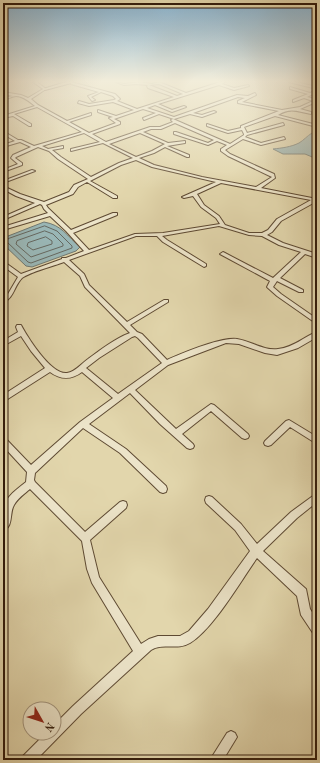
<svg xmlns="http://www.w3.org/2000/svg" width="320" height="763" font-family="'Old Standard TT',serif">
<style>
.water{fill:#99b6b5;stroke:#707871}
.lines{fill:none;stroke-linecap:round;stroke-linejoin:round}
.shore{stroke:#666860;stroke-width:1}
.street-casing{stroke:#5e4a33;stroke-width:2}
.secondary-casing{stroke:#321b0b;stroke-width:2}
.street{fill:#ece4c9;fill-rule:evenodd}
.secondary{fill:#ece4c9;fill-rule:evenodd}
</style>
<rect width="100%" height="100%" fill="#e2d6ac"/>
<filter id="stains"><feTurbulence type="fractalNoise" baseFrequency=".005" numOctaves="4"/><feColorMatrix values="0 0 0 0 .2 0 0 0 0 .09 0 0 0 0 .02 0 0 0 .5 -.17"/></filter>
<radialGradient id="worn" r=".72"><stop offset=".6" stop-color="#630" stop-opacity="0"/><stop offset="1" stop-color="#630" stop-opacity=".3"/></radialGradient>
<g class="water">
<path d="M312,133h5v26l-12,-5h-22l-10,-5c9,-1 18,-2 26,-6 5,-3 8,-7 13,-10z"/>
<path d="M44,222c18,3 23,14 36,25l-4,4 -44,16 -6,-1 -23,-22v-6z"/>
</g>
<g class="lines">
<g class="shore">
<path d="M45,226l12,5 15,15v2l-41,15 -3,-1 -21,-20 1,-3z"/>
<path d="M45,231l8,3 10,10v2l-32,11 -15,-13 1,-3z"/>
<path d="M46,237l6,4v3l-19,6 -6,-4 1,-3z"/>
</g>
<g class="street-casing">
<g id="street">
<path d="M33,82h4l9,7 -15,10 7,6 29,16 24,-8v2l-22,7 20,11 27,-10 -7,-5 4,-1 -15,-5v-2l18,6 18,-6 -21,-8 -24,4 -11,-3 1,-2 10,3 25,-4 2,-1 -3,-3 -12,-4 -10,5 4,3 -3,1 -4,-5 11,-4 -28,-8v-2l44,12 5,5 -3,2 20,8 37,-12 -26,-9 -1,-2 1,-1 -12,-1 -12,1 -8,-3 8,2 16,-2 12,2 7,-2 27,11 34,-11h5l-3,2 12,4 14,-3 1,1 -15,4 -15,-5 -61,19 14,6 12,-4 2,1 -14,5 -17,-7 -8,3 27,9 63,-22 11,1 7,-3 1,2 -14,7 40,8 18,-3 13,-6 -9,-3 -11,4v-2l15,-6 -18,-5v-2l20,6 7,-3v2l-10,5 8,2 1,3 -16,7 11,3v2c-13,-2 -20,-7 -33,1l39,10v2l-42,-11 -31,11 3,6 36,-10 1,2 -37,10 -2,2 16,6 23,-6 1,2 -24,6 -18,-6 -18,11 5,4 44,20 1,4 -14,10 56,11v2l-36,20 -9,11 -5,3 16,8 34,11v4l-12,-4 -25,24 23,12v2h-4l-22,-11 -4,6 8,7 36,25v5l-40,-28 -9,-8 -1,-1 3,-6 -50,-27 3,-2 2,1 48,25 28,-26 -22,-7 -17,-9 -13,-1 -30,-9 -57,10 5,4 39,24v2l-2,1 -41,-25 -6,-6h-21l-67,24 15,14 5,11 38,37 37,-22h4v2l-38,23 7,7 5,2 25,26c16,-7 54,-23 70,-21 14,2 27,12 41,10 17,-2 25,-12 39,-17v5l-19,11 -21,7 -12,-2 -26,-9 -13,-1 -58,22 -33,25 41,39 35,-25 3,1 34,29 1,2 -1,2 -3,1 -3,-1 -31,-27 -29,23 11,10 1,2 -1,2 -3,1 -3,-1 -27,-24 -30,-31 -41,31 37,25 40,37 1,3 -1,3 -3,1 -3,-1 -40,-39 -37,-25 -48,45 -1,7 1,2 50,50 35,-30 3,-1 3,1 1,3 -1,3 -36,32 9,37 42,67 8,-5 9,-3h22l9,-5 19,-22 42,-58 -15,-21 -29,-27 -1,-3 1,-3 3,-1 3,1 29,27 16,20 34,-32 26,-19v9l-20,16 -34,33 43,38 4,20 7,11v14l-4,-1 -12,-18 -4,-19 -40,-38c-17,24 -44,71 -67,85 -13,8 -27,-1 -39,7l-70,64 -45,46h-15l2,-4 23,-23h8v-8l19,-19 60,-55 -41,-68 -5,-14 -5,-28 -52,-52c-6,5 -12,9 -16,16 -5,8 0,21 -11,26 0,-30 0,-31 23,-49l1,-10 -24,-26v-8l3,1 25,26 49,-43 33,-24 -31,-26c-11,8 -21,8 -32,0l-47,30v-7l42,-27 -14,-17 -10,-15 -18,10v-5l15,-9 -2,-5 1,-2h4c7,13 30,50 46,48 8,-1 15,-10 21,-14 11,-8 29,-22 42,-26l-45,-46 -5,-11 -16,-14c-10,4 -34,10 -42,16 -8,8 -8,20 -19,25v-5l5,-4 10,-17 -15,-11v-5l18,13 41,-15v-1h4l18,-7 -18,-20 -16,-15 -47,14v-3l45,-14 -4,-4 -2,-4 -2,-1 -37,16v-3l32,-14 -19,-7 -13,-7v-3l17,8 24,8 25,-10 5,-7 14,-6 -30,-20 -9,-8 -11,-4 -22,10 -1,1 7,5v2l-19,7v-2l15,-6 -7,-6 2,-3 18,-8 -11,-5 -17,5v-2l12,-4 -12,-7v-3l15,9h3l13,6 48,-14 -45,-25 -23,7 17,10v2h-2l-16,-10 -10,2v-2l32,-10c-5,-4 -12,-10 -19,-10 -3,0 -9,3 -13,4v-2l10,-2 -10,-2v-2l18,3 7,3 15,-9zM159,84l24,10 -6,2 -28,-11zM238,97l7,1 -7,3v2l41,8 -38,15v2l-13,3 -21,-7v2l21,7 14,-3 2,4v1l-14,9 -57,-25 -2,1 2,2 -13,5h-10l-44,15 -14,-8 28,-10v-2l-6,-3 29,-10 13,4 -13,5 1,2 15,-6 15,5 16,-5 12,3 14,-5 -2,-1 -12,4 -9,-2zM175,123l39,17 -6,3 -32,-11h-2v2l34,11 9,-4 10,4 -6,4v2l7,5 44,21 -16,10 -54,-10 -48,-12 -15,-7 15,-5 11,-6 22,10h2v-2l-22,-9 18,-3v-2l-17,2 -25,-11 8,-3h10zM84,133l16,9 -29,7v2l32,-8 30,15 -14,5 -28,14 -30,-20 -9,-7 11,-2v-2l-15,3 -6,-3zM140,133l25,11 -13,7 -16,6 -27,-13zM136,160l16,7 64,15 -34,15 2,1 9,-2 8,11 15,11 4,6 -57,9 -28,1 -46,16 -16,-17 44,-18v-2h-4l-42,17 -23,-22 -2,-3 27,-11 5,-7 9,-5 26,16h4v-2l-27,-15 31,-16zM221,183l90,17 -34,19 -9,11 -6,3h-13l-24,-8 -6,-9 -15,-11 -7,-11zM135,336l3,2 24,25 -44,31 -32,-26 13,-10 33,-21z"/>
<path d="M289,82h7l21,5v2z"/>
<path d="M32,170l3,1 -32,12v-2z"/>
<path d="M289,420l28,17v7l-27,-17 -19,18 -3,1 -3,-1 -1,-2 1,-2 21,-20z"/>
<path d="M231,731l4,2 2,4 -14,23h-13l17,-27z"/>
</g>
</g>
<g class="secondary-casing">
<path id="secondary" d="M66,82h9l-30,8 -2,-1z"/>
</g>
<use href="#street" class="street"/>
<use href="#secondary" class="secondary"/>
</g>
<linearGradient id="sky" x2="0" y2="1"><stop stop-color="#88b5d4"/><stop offset="0.43" stop-color="#f2edda"/><stop offset="1" stop-color="#f2edda" stop-opacity="0"/></linearGradient>
<rect width="320" height="189" fill="url(#sky)"/>
<rect width="320" height="763" fill="none" stroke="#e2d6ac" stroke-width="16"/>
<rect x="4" y="4" width="312" height="755" fill="none" stroke="#321b0b" stroke-width="2"/>
<rect x="8" y="8" width="304" height="747" fill="none" stroke="#321b0b"/>
<g transform="translate(42 721) rotate(129)"><circle r="19" fill="#ece4c9" stroke="#a2947d"/>
<path d="M0-3L7 15L0 10L-7 15Z" fill="#8f2418"/>
<text y="-6" font-size="11" font-weight="bold" text-anchor="middle" fill="#321b0b">N</text>
</g>
<rect width="100%" height="100%" filter="url(#stains)"/>
<rect width="100%" height="100%" fill="url(#worn)"/>
</svg>
